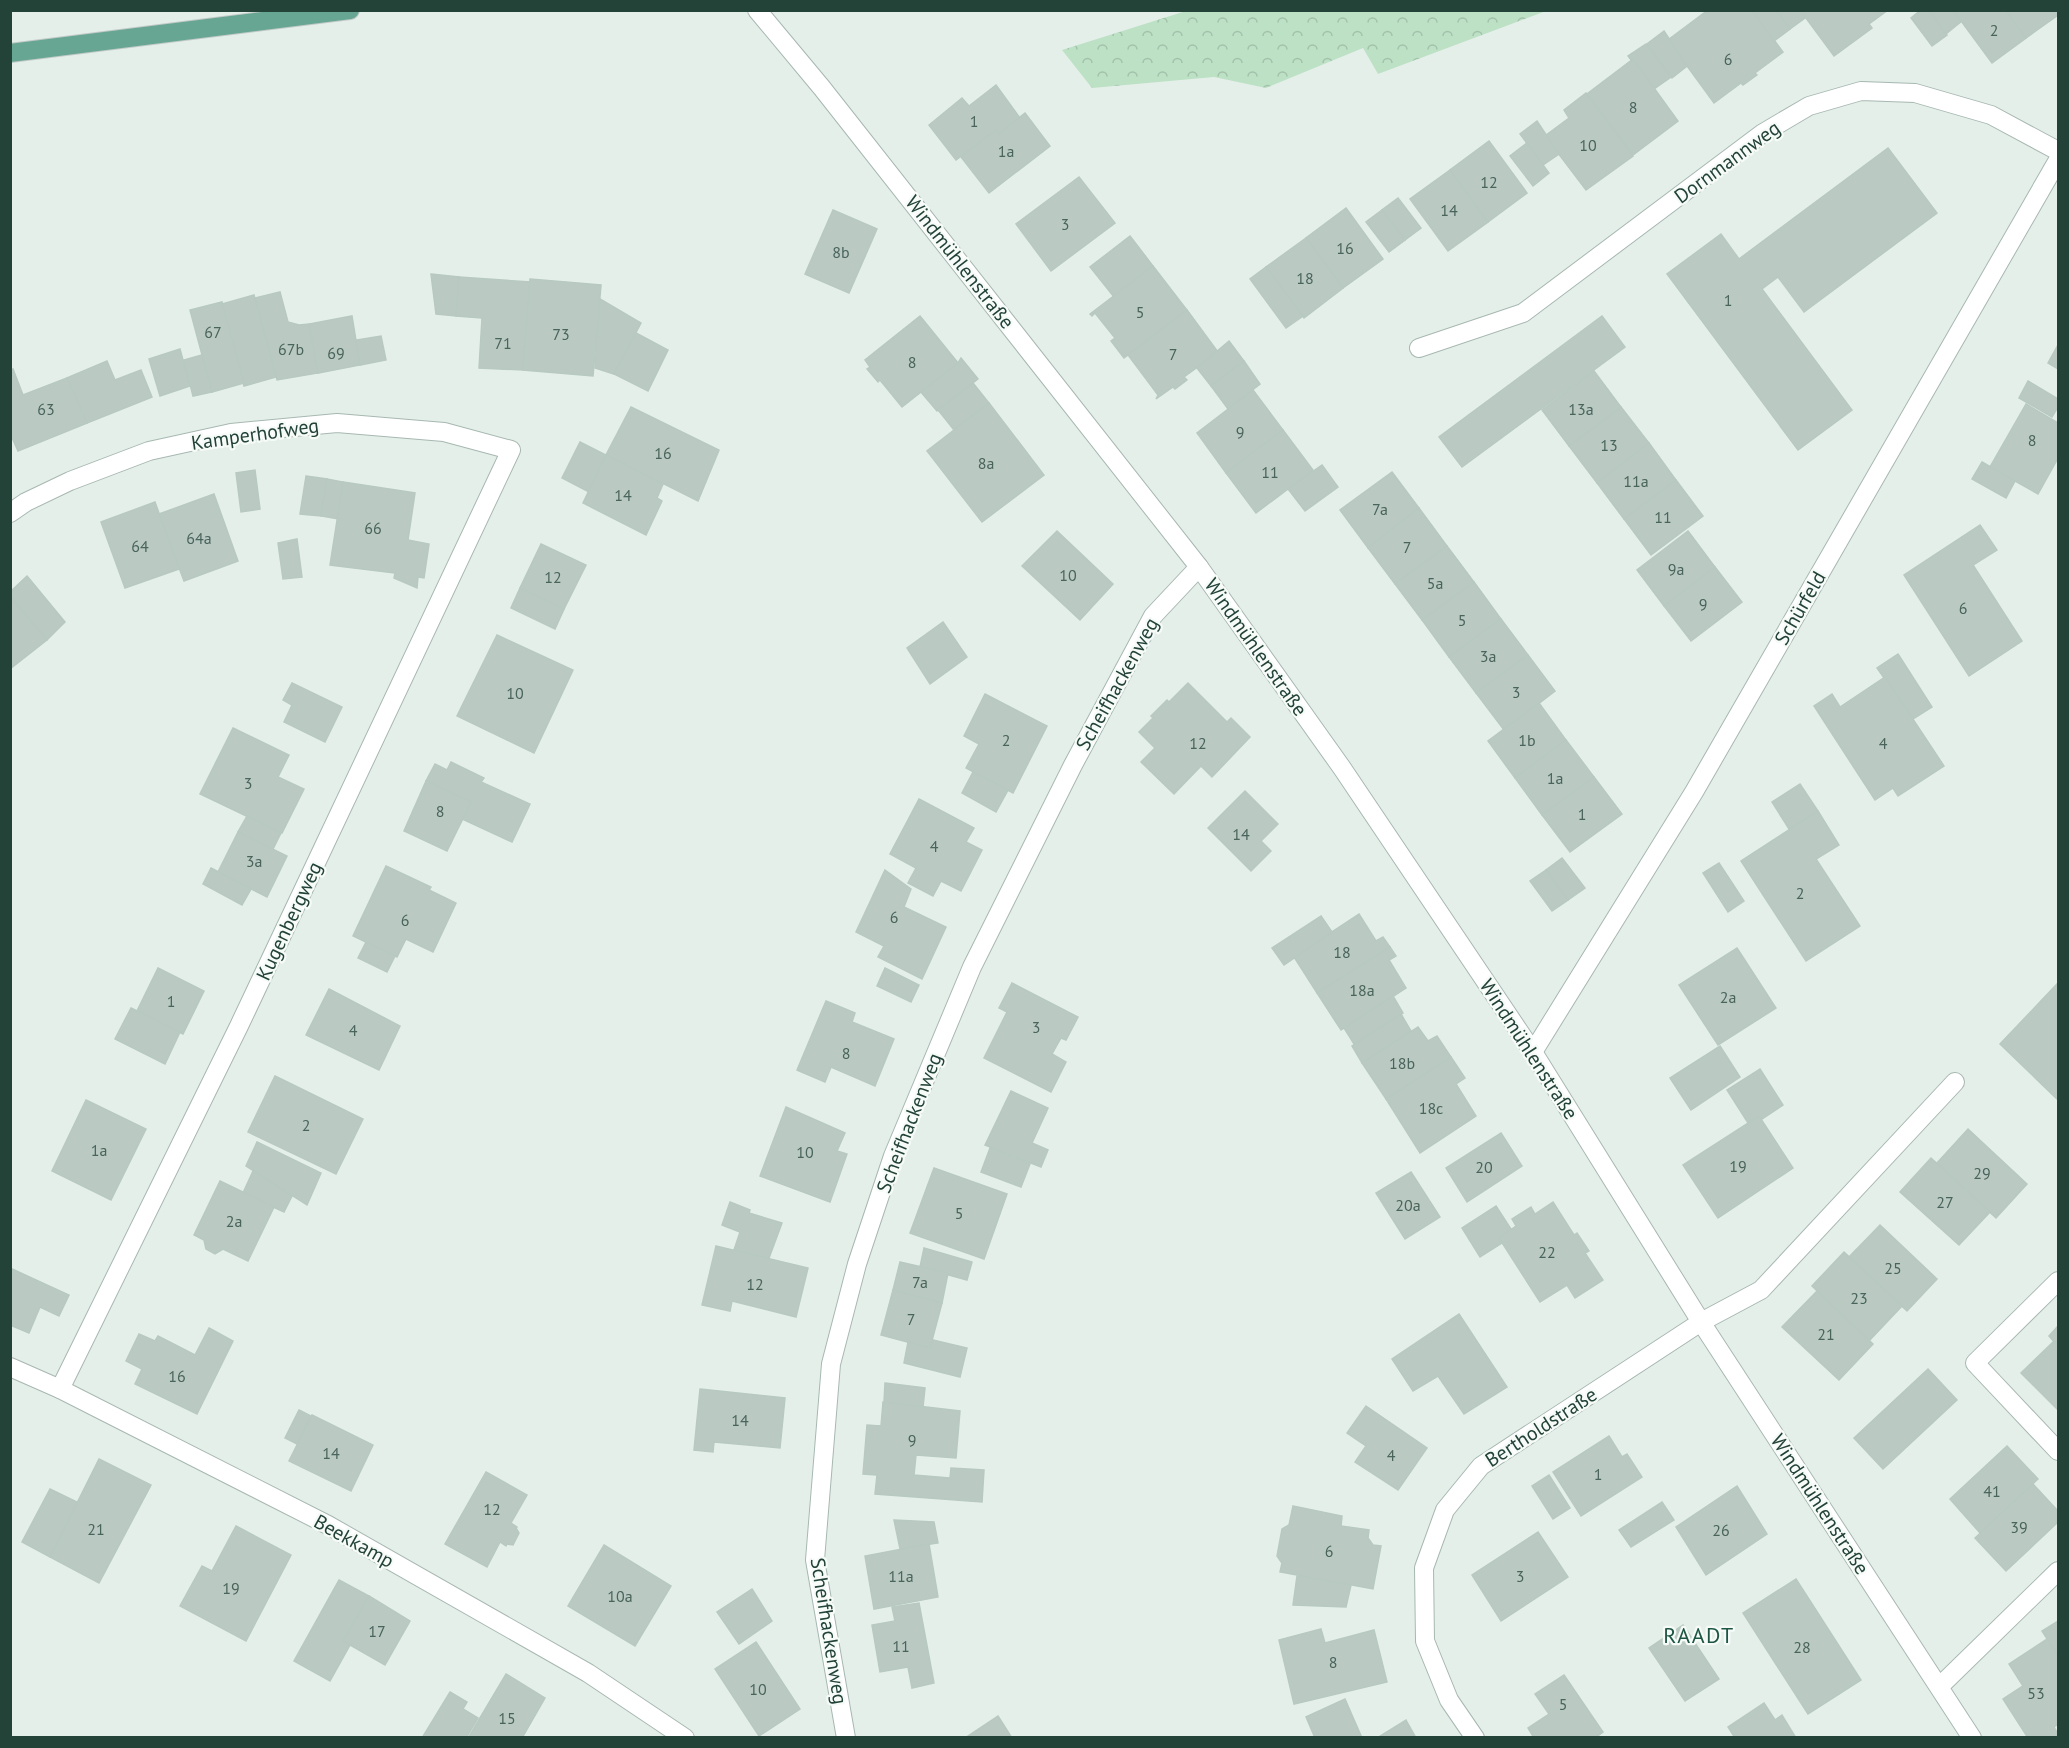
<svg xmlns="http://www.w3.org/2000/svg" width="2069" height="1748" font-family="'PT Sans',sans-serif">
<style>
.forest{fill:url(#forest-crowns)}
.building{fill:#bacac3;stroke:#b7c9c0;stroke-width:1.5}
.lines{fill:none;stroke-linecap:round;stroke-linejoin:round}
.minor-casing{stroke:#a7b8b1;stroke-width:20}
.major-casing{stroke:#c1cac7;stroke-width:20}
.minor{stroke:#fff;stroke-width:18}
.major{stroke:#67a693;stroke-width:18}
.labels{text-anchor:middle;stroke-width:4.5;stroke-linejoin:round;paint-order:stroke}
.number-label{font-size:16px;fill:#49645b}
.street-label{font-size:20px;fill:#234238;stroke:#f6fbf8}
.quarter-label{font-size:22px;letter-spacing:1.5px;fill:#1d5645;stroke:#f6fbf8}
</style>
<defs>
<pattern id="forest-crowns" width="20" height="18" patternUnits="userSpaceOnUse" patternTransform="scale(1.5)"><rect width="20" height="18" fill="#bde1c5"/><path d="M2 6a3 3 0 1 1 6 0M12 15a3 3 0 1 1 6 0" fill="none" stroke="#a2c2aa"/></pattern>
</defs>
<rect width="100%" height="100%" fill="#e5efea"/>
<path class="forest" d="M1189,10h357v1l-168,63 -15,-26 -97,40 -52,-11 -122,11 -30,-38z"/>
<g class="building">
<path d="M1708,10h44l31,42 -28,21 2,2 -14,10 -2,-2 -27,20 -46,-63z"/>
<path d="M1752,10h24l14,19 -16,12z"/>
<path d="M1776,10h24l5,8 -15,11z"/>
<path d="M1800,10h88l-19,14 3,4 -38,28z"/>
<path d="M1921,10h8l18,25 -15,11 -21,-28z"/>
<path d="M1929,10h24l9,11 -16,13z"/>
<path d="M1953,10h53l20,28 -34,25z"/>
<path d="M2006,10h52v5l-32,23z"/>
<path d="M1664,31l23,35 -15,12 -25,-34z"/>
<path d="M1646,44l25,33 -17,12 -26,-33z"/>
<path d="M1633,59l45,62 -45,34 -46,-61z"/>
<path d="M996,85l24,33 -21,16 -3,-4 -40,30 -27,-35 33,-27 7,8z"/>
<path d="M1586,93l47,63 -47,34 -41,-54 24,-18 -5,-8z"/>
<path d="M1025,113l25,33 -61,47 -28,-36 35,-27 3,4z"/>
<path d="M1537,121l22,33 -16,11 -23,-31z"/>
<path d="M1489,141l38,52 -39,29 -38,-52z"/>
<path d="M1527,143l22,30 -16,13 -23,-30z"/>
<path d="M1888,148l49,65 -133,99 -26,-35 -16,12 90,121 -54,40 -131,-176 54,-40 18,25z"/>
<path d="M1450,170l38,52 -40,29 -38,-52z"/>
<path d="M1079,177l36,46 -64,48 -35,-47z"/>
<path d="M1398,198l23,30 -16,12 -23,-30z"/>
<path d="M1346,208l37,51 -40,29 -37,-50z"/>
<path d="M833,210l44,19 -28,64 -44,-19z"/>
<path d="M1382,210l23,30 -16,12 -23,-30z"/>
<path d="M1130,236l23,30 -39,31 -24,-30z"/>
<path d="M1306,238l37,50 -39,30 -38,-51z"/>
<path d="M1153,266l34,44 -63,48 -13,-17 4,-3 -20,-25 -3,3 -2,-2z"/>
<path d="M1266,267l37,49 -17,12 -36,-49z"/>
<path d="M431,274l28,3 -3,39 -20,-2z"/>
<path d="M459,277l71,5 -7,88 -44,-2 3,-50 -26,-2z"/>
<path d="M530,279l71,6 -8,91 -70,-6z"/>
<path d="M280,292l8,30 11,3 10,-1 9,49 -41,7 -22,-82z"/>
<path d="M254,295l22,82 -32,9 -22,-82z"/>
<path d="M600,299l41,24 -27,51 -19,-6z"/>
<path d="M222,302l22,81 -32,9 -22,-82z"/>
<path d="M1187,310l31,42 -34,25 3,3 -12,9 -2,-2 -17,12 2,-4 -30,-40z"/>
<path d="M352,316l8,49 -42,8 -9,-49z"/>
<path d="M920,316l38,47 -56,44 -22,-27 -2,2 -11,-13 3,-2 -5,-7z"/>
<path d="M1602,316l23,31 -163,120 -23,-30z"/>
<path d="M636,333l32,17 -20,41 -34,-17z"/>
<path d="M381,336l5,24 -26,5 -4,-25z"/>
<path d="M1229,341l15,20 -33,25 -14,-18z"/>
<path d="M2058,345v24l-10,-6z"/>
<path d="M180,349l10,37 -30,10 -11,-37z"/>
<path d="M202,355l10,37 -19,4 -9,-36z"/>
<path d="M961,358l17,21 -41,32 -16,-19 37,-29z"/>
<path d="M107,361l8,19 26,-10 11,27 -65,26 -20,-45z"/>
<path d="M1244,361l16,23 -32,25 -17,-23z"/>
<path d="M13,369l10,26 44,-17 20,45 -69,28 -8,-18v-63z"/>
<path d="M1594,371l27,36 -52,39 -27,-36z"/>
<path d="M2028,381l30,18v8l-6,10 -33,-19z"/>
<path d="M973,383l16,20 -35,27 -16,-20z"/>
<path d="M1253,390l30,40 -57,43 -29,-40z"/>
<path d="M989,403l55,72 -62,47 -55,-71z"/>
<path d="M2026,404l32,19v35l-20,36 -48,-27z"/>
<path d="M631,407l88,43 -21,51 -92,-46z"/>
<path d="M1621,407l28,36 -52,40 -28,-37z"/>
<path d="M1283,430l30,40 -57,43 -30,-40z"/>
<path d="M580,442l26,13 -17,37 -27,-14z"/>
<path d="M1649,443l27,37 -52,39 -27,-36z"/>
<path d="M606,455l57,29 -6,14 5,3 -16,34 -63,-32z"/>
<path d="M1982,462l33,19 -9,17 -34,-19z"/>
<path d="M1322,465l16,22 -33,24 -17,-22z"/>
<path d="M255,470l5,39 -19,3 -5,-39z"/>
<path d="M1392,472l27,36 -51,40 -28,-38z"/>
<path d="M306,476l21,3 -6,37 -21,-2z"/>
<path d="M327,479l16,3 -5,37 -17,-3z"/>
<path d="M1676,480l27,36 -52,39 -27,-36z"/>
<path d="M343,482l72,11 -7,47 21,4 -5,34 -6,-1 -1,11 -23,-10 1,-5 -65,-8z"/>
<path d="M214,494l24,67 -54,20 -25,-67z"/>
<path d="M155,502l24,67 -54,19 -24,-66z"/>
<path d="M1419,508l28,38 -52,38 -27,-36z"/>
<path d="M1980,525l17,25 -24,15 49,76 -53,35 -65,-101z"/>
<path d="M1057,531l56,53 -33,36 -58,-54z"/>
<path d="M1688,531l27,36 -51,39 -27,-36z"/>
<path d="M297,539l5,38 -19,2 -5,-36z"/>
<path d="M541,544l45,21 -22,44 -44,-21z"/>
<path d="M1447,546l27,36 -52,38 -27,-36z"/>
<path d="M1715,567l27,35 -51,39 -27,-35z"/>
<path d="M27,576l38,46 -18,18 -37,-44v-4z"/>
<path d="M1474,582l27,37 -52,38 -27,-37z"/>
<path d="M520,588l44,21 -9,20 -44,-21z"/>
<path d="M10,596l37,44 -37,29z"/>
<path d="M1501,619l27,36 -52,38 -27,-36z"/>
<path d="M943,622l24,35 -37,27 -23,-36z"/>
<path d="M497,635l76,35 -39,83 -77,-37z"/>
<path d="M1898,654l34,53 -19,12 -36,-51z"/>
<path d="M1528,655l27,36 -51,39 -28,-37z"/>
<path d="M1885,677l59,89 -46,30 -5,-8 -18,12 -61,-94 18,-12 8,13z"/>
<path d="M292,683l50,24 -17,35 -41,-20 8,-17 -9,-5z"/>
<path d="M1188,683l39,39 4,-4 19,19 -38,40 -11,-11 -27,28 -33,-32 14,-14 -16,-16 14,-14 -2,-2 16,-16 2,2z"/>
<path d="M985,694l62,32 -34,67 -47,-25 13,-24 -15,-8z"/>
<path d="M1539,703l27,37 -51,38 -27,-37z"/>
<path d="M233,728l56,27 -11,22 26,12 -22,44 -82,-39z"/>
<path d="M1566,740l28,37 -52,38 -27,-37z"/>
<path d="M451,762l33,16 -3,4 49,22 -18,38 -50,-23 9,-17 -45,-21 9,-17 12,6z"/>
<path d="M973,772l35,18 -12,22 -34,-19z"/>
<path d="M1594,777l28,37 -52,38 -28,-37z"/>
<path d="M426,781l45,21 -24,49 -43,-20z"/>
<path d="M1800,784l18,27 -29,18 -17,-27z"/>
<path d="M1245,791l33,33 -17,17 10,10 -20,20 -43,-43z"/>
<path d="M919,799l55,29 -8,14 16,8 -21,41 -20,-10 -8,15 -25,-13 8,-15 -26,-14z"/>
<path d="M1818,811l21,34 -23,14 44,67 -54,35 -65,-100z"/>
<path d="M247,816l34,17 -8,16 -35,-17z"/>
<path d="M238,832l49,24 -20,41 -49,-25z"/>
<path d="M1562,858l23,30 -17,12 -22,-30z"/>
<path d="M1719,863l25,38 -16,11 -25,-39z"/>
<path d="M386,866l45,21 -2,3 27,13 -23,49 -27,-13 -9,18 -44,-21z"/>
<path d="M211,868l40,21 -9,16 -39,-21z"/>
<path d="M885,870l26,19 -7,18 42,20 -24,52 -44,-22 6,-11 -28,-14z"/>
<path d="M1546,870l22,30 -16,11 -22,-30z"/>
<path d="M1359,914l17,27 7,-4 7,10 -73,46 -23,-36z"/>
<path d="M1321,916l11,16 -48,33 -12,-17z"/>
<path d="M366,942l29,14 -8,16 -29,-14z"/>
<path d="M1390,947l6,9 -7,4 17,28 -65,42 -24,-37z"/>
<path d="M1737,948l39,60 -58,37 -39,-60z"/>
<path d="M158,968l46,23 -21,43 -46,-23z"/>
<path d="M885,968l34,17 -8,17 -34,-16z"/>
<path d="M1012,983l66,34 -12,23 -5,-2 -9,16 14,8 -15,30 -67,-34 23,-46 -8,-4z"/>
<path d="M2058,983v117l-58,-56z"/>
<path d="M329,989l71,37 -21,44 -73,-35z"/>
<path d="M1393,996l10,17 -49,31 -10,-16z"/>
<path d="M826,1001l29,12 -3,9 42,17 -19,47 -44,-19 -6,15 -28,-12z"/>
<path d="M131,1008l49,24 -15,32 -50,-25z"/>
<path d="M1401,1014l10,17 -49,32 -10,-17z"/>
<path d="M1418,1027l10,14 9,-5 14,21 -65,42 -24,-36z"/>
<path d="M1720,1046l20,31 -49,33 -21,-32z"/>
<path d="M1451,1057l14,21 -9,6 20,32 -56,37 -34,-54z"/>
<path d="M1760,1069l23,36 -21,14 -3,-3 -11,7 -21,-33z"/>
<path d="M275,1076l88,43 -27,55 -88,-42z"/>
<path d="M1011,1091l37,17 -16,35 16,7 -7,17 -56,-22z"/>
<path d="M86,1100l60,29 -35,71 -59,-29z"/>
<path d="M786,1107l59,26 -8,18 10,3 -17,48 -70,-26z"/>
<path d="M1759,1116l34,52 -75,50 -35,-53z"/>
<path d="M1968,1129l59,55 -31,34 -59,-55z"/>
<path d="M1501,1133l21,33 -55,36 -21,-34z"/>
<path d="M257,1142l64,31 -14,32 -61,-39z"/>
<path d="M990,1148l40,16 -9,23 -40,-15z"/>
<path d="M1931,1158l59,54 -31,33 -59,-53z"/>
<path d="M934,1168l73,26 -23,65 -74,-26z"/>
<path d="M253,1171l39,25 -8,16 -41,-19z"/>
<path d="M1411,1172l29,45 -35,22 -29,-46z"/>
<path d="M220,1181l54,26 -26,54 -25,-12 -8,5 -9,-5 -2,-9 -10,-5z"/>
<path d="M730,1202l20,8 -1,3 33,10 -13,35 -35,-8 6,-18 -18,-7z"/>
<path d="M1553,1202l21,33 3,-2 12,18 -4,2 18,27 -28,18 -8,-13 -27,17 -41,-64 17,-12 -4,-7 19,-12 4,7z"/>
<path d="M1496,1206l15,23 -12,9 3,5 -22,14 -18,-29z"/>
<path d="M1880,1225l57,54 -30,32 -58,-54z"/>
<path d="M716,1246l92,22 -12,49 -64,-16 -2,10 -28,-6z"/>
<path d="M924,1248l48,14 -5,18 -47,-13z"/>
<path d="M1844,1252l58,54 -33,35 -57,-55z"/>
<path d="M900,1262l48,11 -6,30 -49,-13z"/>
<path d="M10,1268l59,27 -10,21 -19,-9 -11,26 -19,-8z"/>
<path d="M893,1290l49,13 -12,45 -49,-13z"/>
<path d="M1817,1291l56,53 -34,36 -57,-53z"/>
<path d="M1459,1314l48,73 -43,27 -26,-38 -25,15 -21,-32z"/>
<path d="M2058,1326v20l-9,-10z"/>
<path d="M209,1328l24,13 -36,73 -62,-30 7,-15 -16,-8 13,-27 16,7 3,-5 37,19z"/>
<path d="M933,1340l34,8 -7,29 -56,-14 4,-21 22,6z"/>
<path d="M2054,1341l4,5v64l-37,-37z"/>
<path d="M1928,1369l29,31 -74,69 -29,-31z"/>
<path d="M885,1383l40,5 -2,19 -39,-5z"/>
<path d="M700,1389l85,9 -5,50 -66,-6 -1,10 -19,-2z"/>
<path d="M883,1402l77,9 -4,47 -40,-3 -2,20 36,3 1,-10 33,2 -2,32 -107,-8 2,-19 -14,-1 4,-49 14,1z"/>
<path d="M1366,1406l61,42 -29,42 -43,-28 11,-16 -19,-13z"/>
<path d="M299,1410l12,6 -14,28 -12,-6z"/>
<path d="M312,1415l61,30 -22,46 -62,-30z"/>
<path d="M1609,1436l13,21 5,-3 15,23 -61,39 -28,-44z"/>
<path d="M2007,1446l31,33 -58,54 -30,-34z"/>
<path d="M99,1459l52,26 -52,98 -49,-26z"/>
<path d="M486,1472l41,23 -16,28 6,4 -1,1 3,5 -6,12 -6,-1 -1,2 -6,-4 -13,25 -42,-23z"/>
<path d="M1549,1475l21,33 -17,11 -21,-33z"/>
<path d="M2033,1484l25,27v11l-52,49 -31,-33z"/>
<path d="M1737,1486l30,48 -61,41 -30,-48z"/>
<path d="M50,1489l27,13 -27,55 -28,-15z"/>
<path d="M1662,1502l12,18 -43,27 -12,-17z"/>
<path d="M1293,1506l49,10 -1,10 28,4 -1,8 5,7 8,1 -8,43 -93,-17 2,-9 -5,-7 5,-27 7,-4z"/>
<path d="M894,1520l40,2 4,21 -38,6z"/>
<path d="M236,1526l55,29 -45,86 -66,-35 22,-40 10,5z"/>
<path d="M1538,1532l30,45 -67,44 -29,-46z"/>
<path d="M929,1544l9,53 -64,12 -9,-53z"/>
<path d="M604,1545l67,41 -36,60 -67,-40z"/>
<path d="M1297,1576l54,9 -5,22 -53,-2z"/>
<path d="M1796,1579l65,101 -53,34 -65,-101z"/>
<path d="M339,1580l30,16 -26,45 7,4 -20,36 -36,-20z"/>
<path d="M752,1589l20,32 -33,23 -22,-32z"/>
<path d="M369,1596l41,25 -25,44 -42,-24z"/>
<path d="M919,1603l15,80 -22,5 -4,-21 -28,5 -8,-47 23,-4 -3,-14z"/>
<path d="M2058,1621v35l-16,-25z"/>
<path d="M1683,1625l36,54 -34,22 -36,-53z"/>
<path d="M1321,1629l4,14 49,-13 13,52 -93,22 -15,-64z"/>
<path d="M2047,1639l11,17v68l-4,3 4,7 -5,4h-25l-25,-39 20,-13 -14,-22z"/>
<path d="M756,1642l44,67 -41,27 -44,-67z"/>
<path d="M506,1674l39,24 -23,40h-54z"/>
<path d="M1564,1675l39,57 -8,6h-61l-6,-10 21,-14 -14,-20z"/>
<path d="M450,1692l17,10 -4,7 15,9 -12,20h-44z"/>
<path d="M1345,1699l17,39h-47l-9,-21z"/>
<path d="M1764,1703l11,17 7,-5 14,23h-61l-7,-11z"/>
<path d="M998,1716l14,22h-47z"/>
<path d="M1406,1720l10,18h-39z"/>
</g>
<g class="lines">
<g class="minor-casing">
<g id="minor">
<path d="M757,10l65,78 377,479 143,201 191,284 168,270 271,416"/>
<path d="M1419,348l104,-35 240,-180 46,-27 52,-15 54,2 76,22 67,36"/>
<path d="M10,513l16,-11 44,-21 79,-30 82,-18 106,-10 107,9 67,18 -272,576 -179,363"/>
<path d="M1533,1052l161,-260 364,-632"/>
<path d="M2058,1281l-83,82 83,88"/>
<path d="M10,1367l50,22 268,136 260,148 97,65"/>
<path d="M1940,1686l118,-115"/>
<path d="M846,1738l-31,-178 16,-196 26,-100 36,-108 79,-189 101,-202 80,-149 46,-49"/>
<path d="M1475,1738l-26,-38 -24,-59 -1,-73 21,-58 36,-44 220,-144 60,-32 194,-208"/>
</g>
</g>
<g class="major-casing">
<path id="major" d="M10,53l340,-43"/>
</g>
<use href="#minor" class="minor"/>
<use href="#major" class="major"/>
</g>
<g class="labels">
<g class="number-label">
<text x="1994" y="36">2</text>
<text x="1728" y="65">6</text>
<text x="1633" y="113">8</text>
<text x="974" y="127">1</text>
<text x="1588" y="151">10</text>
<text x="1006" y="157">1a</text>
<text x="1489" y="188">12</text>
<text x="1449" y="216">14</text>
<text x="1065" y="230">3</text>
<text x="1345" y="254">16</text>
<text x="841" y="258">8b</text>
<text x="1305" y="284">18</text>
<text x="1728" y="306">1</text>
<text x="1140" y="318">5</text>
<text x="213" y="338">67</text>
<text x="561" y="340">73</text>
<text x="503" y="349">71</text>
<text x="291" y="355">67b</text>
<text x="336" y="359">69</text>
<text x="1173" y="360">7</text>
<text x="912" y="368">8</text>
<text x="46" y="415">63</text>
<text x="1581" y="415">13a</text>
<text x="1240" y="438">9</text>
<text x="2032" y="446">8</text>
<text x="1609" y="451">13</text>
<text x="663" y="459">16</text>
<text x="986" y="469">8a</text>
<text x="1270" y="478">11</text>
<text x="1636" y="487">11a</text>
<text x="623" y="501">14</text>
<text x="1380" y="515">7a</text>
<text x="1663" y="523">11</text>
<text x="373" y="534">66</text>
<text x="199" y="544">64a</text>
<text x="140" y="552">64</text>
<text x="1407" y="553">7</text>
<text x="1676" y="575">9a</text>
<text x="1068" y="581">10</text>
<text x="553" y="583">12</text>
<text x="1435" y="589">5a</text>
<text x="1703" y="610">9</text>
<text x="1963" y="614">6</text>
<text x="1462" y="626">5</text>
<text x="1488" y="662">3a</text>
<text x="1516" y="698">3</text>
<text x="515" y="699">10</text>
<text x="1006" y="746">2</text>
<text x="1527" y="746">1b</text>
<text x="1198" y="749">12</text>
<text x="1883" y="749">4</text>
<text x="1555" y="784">1a</text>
<text x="248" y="789">3</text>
<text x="440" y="817">8</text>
<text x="1582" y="820">1</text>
<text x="1241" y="840">14</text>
<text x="934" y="852">4</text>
<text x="254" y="867">3a</text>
<text x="1800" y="899">2</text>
<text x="894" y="923">6</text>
<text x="405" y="926">6</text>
<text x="1342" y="958">18</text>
<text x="1362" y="996">18a</text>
<text x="1728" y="1003">2a</text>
<text x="171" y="1007">1</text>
<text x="1036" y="1033">3</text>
<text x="353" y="1036">4</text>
<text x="846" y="1059">8</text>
<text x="1402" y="1069">18b</text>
<text x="1431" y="1114">18c</text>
<text x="306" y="1131">2</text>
<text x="99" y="1156">1a</text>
<text x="805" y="1158">10</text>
<text x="1738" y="1172">19</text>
<text x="1484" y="1173">20</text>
<text x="1982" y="1179">29</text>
<text x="1945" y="1208">27</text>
<text x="1408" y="1211">20a</text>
<text x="959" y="1219">5</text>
<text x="234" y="1227">2a</text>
<text x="1547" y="1258">22</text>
<text x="1893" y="1274">25</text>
<text x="920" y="1288">7a</text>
<text x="755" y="1290">12</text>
<text x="1859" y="1304">23</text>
<text x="911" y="1325">7</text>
<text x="1826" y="1340">21</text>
<text x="177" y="1382">16</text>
<text x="740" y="1426">14</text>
<text x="912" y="1446">9</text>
<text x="331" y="1459">14</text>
<text x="1391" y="1461">4</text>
<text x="1598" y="1480">1</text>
<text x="1992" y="1497">41</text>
<text x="492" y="1515">12</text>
<text x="2019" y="1533">39</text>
<text x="96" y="1535">21</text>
<text x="1721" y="1536">26</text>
<text x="1329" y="1557">6</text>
<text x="901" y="1582">11a</text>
<text x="1520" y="1582">3</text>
<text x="231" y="1594">19</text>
<text x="620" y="1602">10a</text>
<text x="377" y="1637">17</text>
<text x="901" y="1652">11</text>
<text x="1802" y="1653">28</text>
<text x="1333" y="1668">8</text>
<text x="758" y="1695">10</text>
<text x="2036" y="1699">53</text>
<text x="1563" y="1710">5</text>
<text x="507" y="1724">15</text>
</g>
<g class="street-label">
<text transform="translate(1727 162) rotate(-36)" y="7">Dornmannweg</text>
<text transform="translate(960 262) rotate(52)" y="7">Windmühlenstraße</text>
<text transform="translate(255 434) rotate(-8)" y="7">Kamperhofweg</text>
<text transform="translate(1800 608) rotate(-60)" y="7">Schürfeld</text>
<text transform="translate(1256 647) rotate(55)" y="7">Windmühlenstraße</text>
<text transform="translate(1117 684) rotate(-61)" y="7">Scheifhackenweg</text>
<text transform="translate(289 921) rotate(-65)" y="7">Kugenbergweg</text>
<text transform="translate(1529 1049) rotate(57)" y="7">Windmühlenstraße</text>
<text transform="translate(909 1123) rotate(-69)" y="7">Scheifhackenweg</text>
<text transform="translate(1541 1427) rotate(-33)" y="7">Bertholdstraße</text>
<text transform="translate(1820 1504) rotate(57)" y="7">Windmühlenstraße</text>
<text transform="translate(354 1541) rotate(29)" y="7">Beekkamp</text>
<text transform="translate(829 1631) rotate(81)" y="7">Scheifhackenweg</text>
</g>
<g class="quarter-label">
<text x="1699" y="1643">RAADT</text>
</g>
</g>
<rect width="2069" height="1748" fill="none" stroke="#234238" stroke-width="24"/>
</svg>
